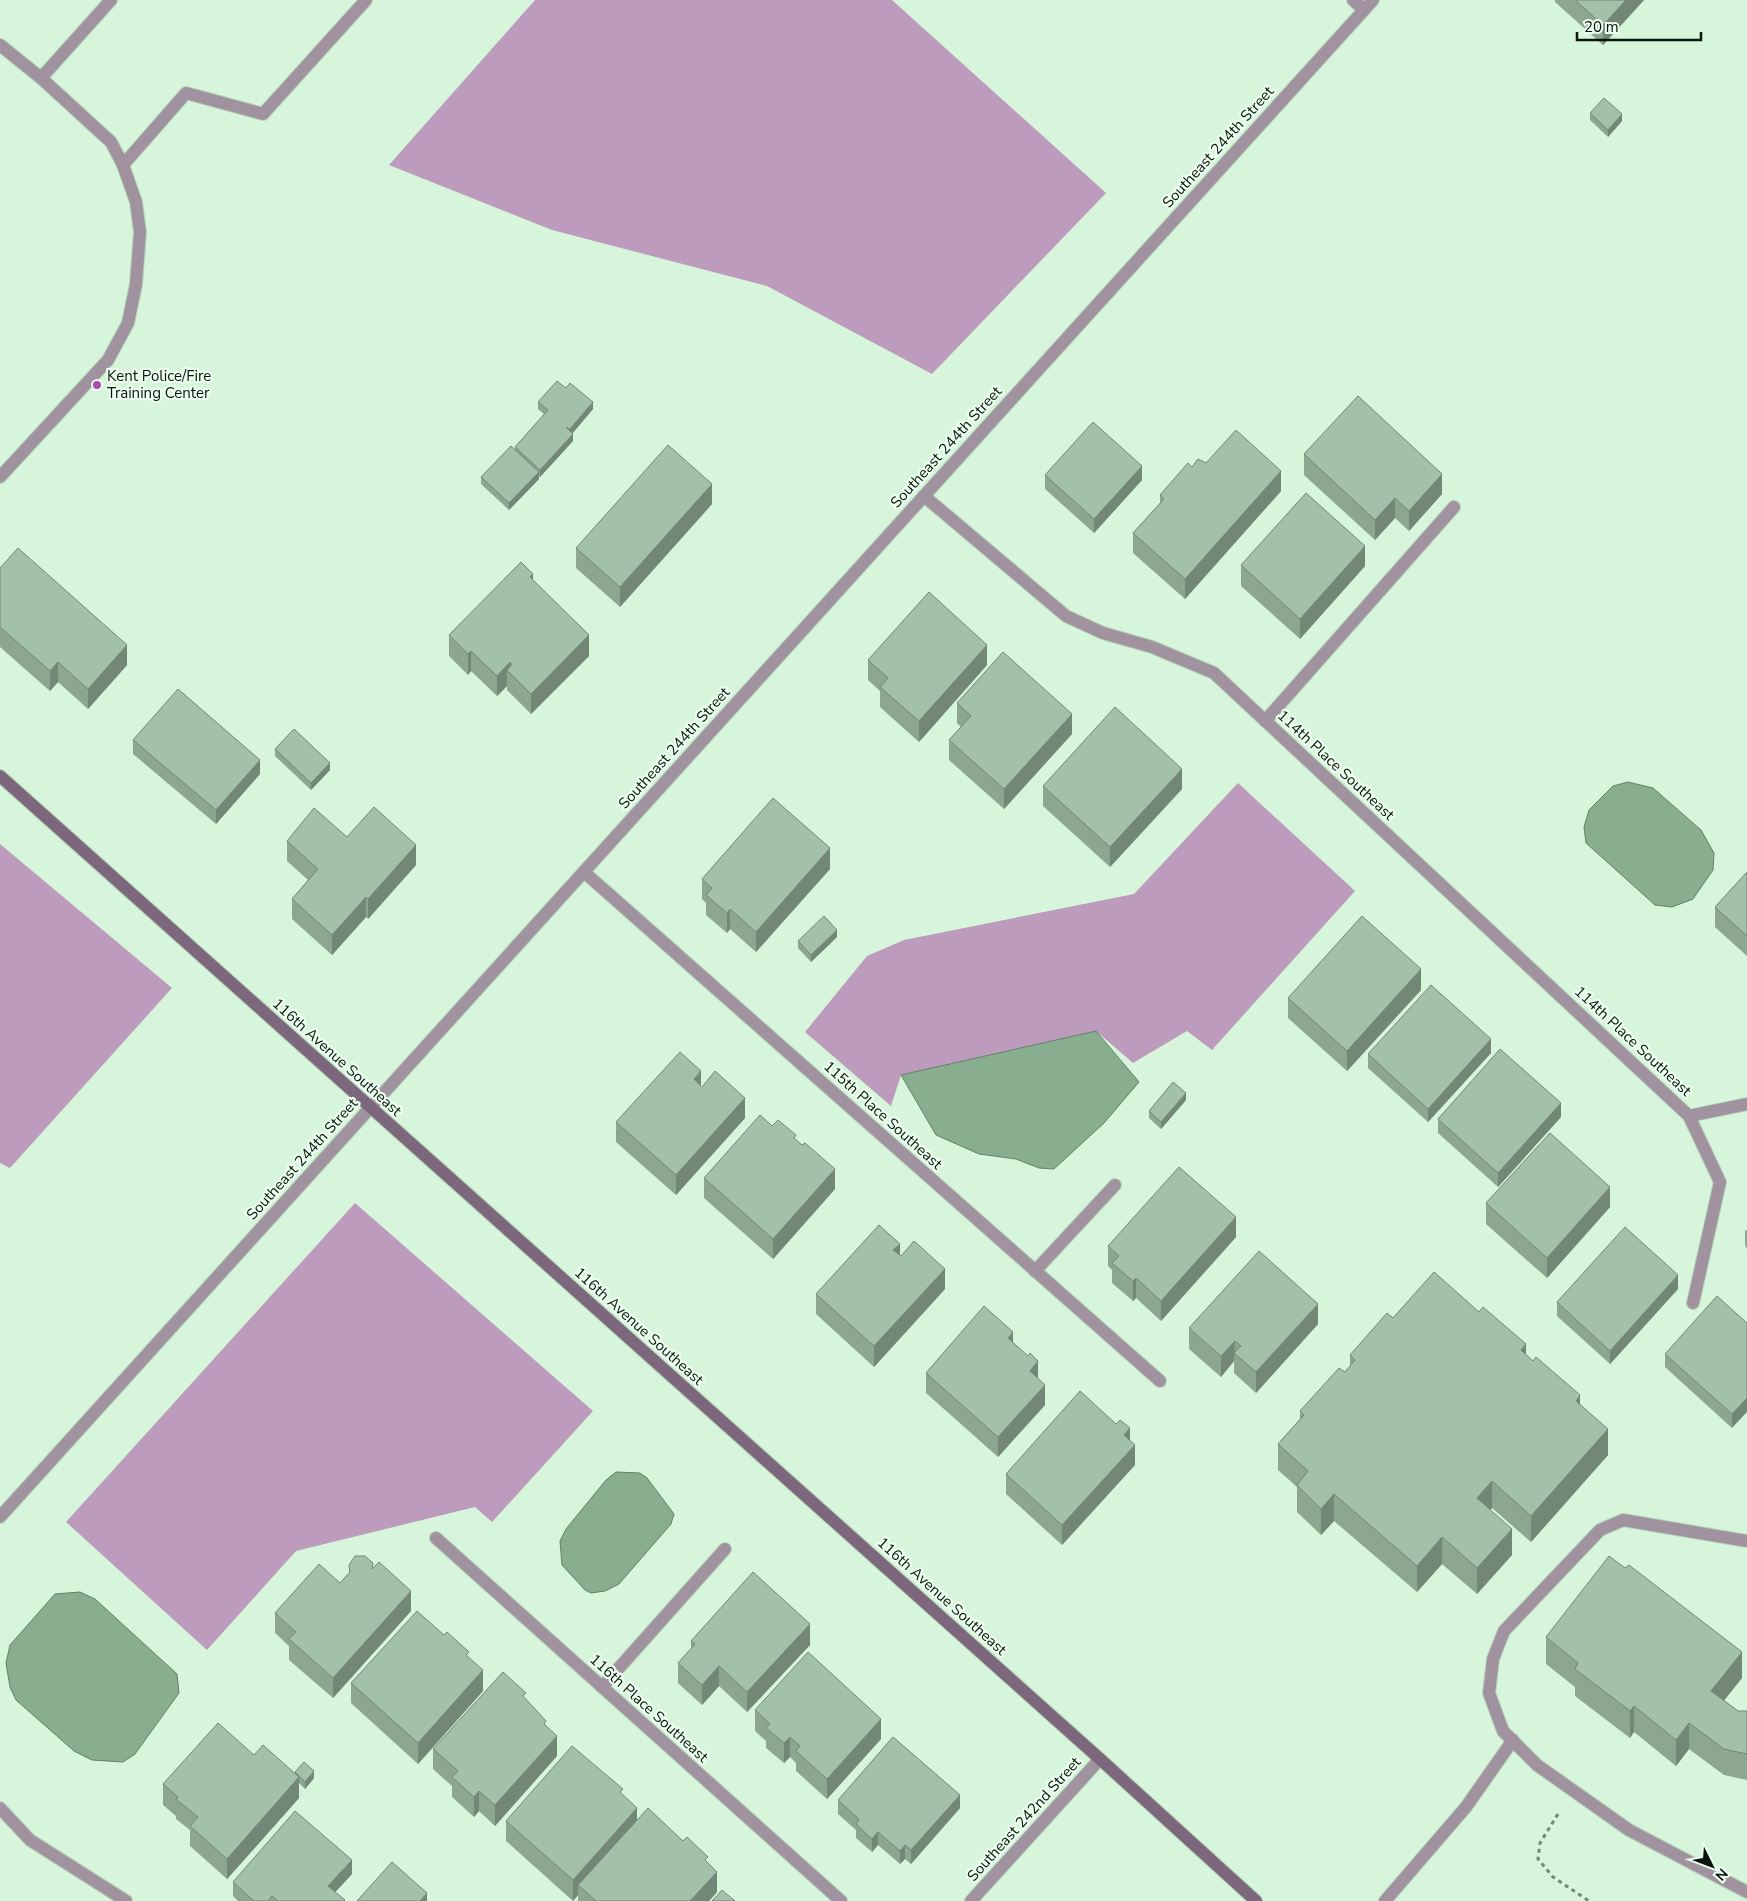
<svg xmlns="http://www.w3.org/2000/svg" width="1747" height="1901" font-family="'Nunito Sans',sans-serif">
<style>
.forest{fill:#bd9bbc}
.water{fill:#88ae8f;stroke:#628067}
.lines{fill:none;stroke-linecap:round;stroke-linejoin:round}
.service-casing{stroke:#b5d1ba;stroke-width:14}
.minor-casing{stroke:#b5d1ba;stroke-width:14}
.tertiary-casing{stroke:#b5d1ba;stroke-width:14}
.secondary-casing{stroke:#b5d1ba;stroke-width:14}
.path{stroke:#738877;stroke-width:3;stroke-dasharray:4 4;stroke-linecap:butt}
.service{stroke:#a192a0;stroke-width:12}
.minor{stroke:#a192a0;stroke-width:12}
.tertiary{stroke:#a192a0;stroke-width:12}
.secondary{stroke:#7d677c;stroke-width:12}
.wall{fill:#8ca690}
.shaded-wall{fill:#728776}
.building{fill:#a3c1a8;stroke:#728776}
.poi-dot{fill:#ae4bb1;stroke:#ecfeef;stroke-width:2}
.labels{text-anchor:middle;stroke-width:4.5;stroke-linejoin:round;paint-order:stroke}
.street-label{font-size:15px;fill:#09140b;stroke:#ecfeef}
.poi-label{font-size:15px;fill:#09140b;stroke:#ecfeef;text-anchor:start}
</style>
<rect width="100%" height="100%" fill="#d6f5db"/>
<g class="forest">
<path d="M535,0h357l214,193 -174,181 -165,-88 -215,-56 -163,-65z"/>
<path d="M1238,783l117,108 -143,159 -25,-19 -54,32 -37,-32 -195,44 -10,31 -86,-74 62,-76 37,-16 230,-46z"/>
<path d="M0,844l172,144 -162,180 -10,-5z"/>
<path d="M355,1203l238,208 -101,111 -17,-15 -179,44 -89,99 -141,-128z"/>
</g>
<g class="water">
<path d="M1628,782l25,6 48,42 13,23 -1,17 -20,29 -21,8 -17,-2 -69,-62 -2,-16 5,-17 24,-24z"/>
<path d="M1096,1031l43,51 -35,41 -50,46 -15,-1 -23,-9 -37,-5 -43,-19 -35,-60z"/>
<path d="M616,1472l24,1 7,5 27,36 -3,10 -52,60 -14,7 -14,2 -6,-3 -23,-25 -2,-24 6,-12 40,-49z"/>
<path d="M80,1592l15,7 82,75 2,19 -44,61 -12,8 -31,-2 -18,-9 -58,-51 -6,-13 -4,-24 4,-18 45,-51z"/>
</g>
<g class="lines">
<g class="service-casing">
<g id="service">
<path d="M0,45l41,33 70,64 12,23 13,37 4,30 -4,52 -8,39 -20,37 -108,117"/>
<path d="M41,78l70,-78"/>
<path d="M123,165l63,-72 77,21 103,-114"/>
<path d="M1265,721l189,-214"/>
<path d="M1035,1271l80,-86"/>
<path d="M1693,1303l27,-121 -31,-66 58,-12"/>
<path d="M1747,1541l-124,-21 -23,10 -96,101 -11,28 -4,34 14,38 34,34 92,65 118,62"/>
<path d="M602,1687l123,-138"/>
<path d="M1385,1901l81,-94 47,-67"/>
</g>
</g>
<g class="minor-casing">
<g id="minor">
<path d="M1353,0l11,10"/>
<path d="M924,496l142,120 37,17 49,14 62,26 475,443"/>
<path d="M584,872l576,509"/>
<path d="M0,1517l370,-409"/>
<path d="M436,1538l405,363"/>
<path d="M0,1808l30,32 96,61"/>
<path d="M971,1901l129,-142"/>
</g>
</g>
<g class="tertiary-casing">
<path id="tertiary" d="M370,1108l1003,-1108"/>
</g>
<g class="secondary-casing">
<path id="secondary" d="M0,776l1100,983 156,142"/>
</g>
<path class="path" d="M1558,1814l-18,29 -2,16 15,18 36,24"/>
<use href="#service" class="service"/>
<use href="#minor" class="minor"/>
<use href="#tertiary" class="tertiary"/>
<use href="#secondary" class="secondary"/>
</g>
<g class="wall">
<path d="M1555,0h89l-41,45 -48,-43z"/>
<path d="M1590,113l32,8 -14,16 -18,-17z"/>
<path d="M538,402l55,7 -20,24v8l-33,36 -1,-1v3l-30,31 -28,-26v-7l34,-27v-3l29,-33 -6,-5z"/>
<path d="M1304,454l138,40 -33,37 -14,-13 -20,22 -71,-65z"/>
<path d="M1206,463l75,28 -96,108 -52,-46v-20l27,-30v-8l32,-28z"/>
<path d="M1045,475l97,5 -48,53 -49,-44z"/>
<path d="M712,504l-92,103 -44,-39v-20z"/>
<path d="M1241,565l124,1 -65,73 -59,-53z"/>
<path d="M0,568l127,97 -39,44 -30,-27 -8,9 -50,-44z"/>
<path d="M533,581l56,75 -58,58 -24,-24v-4l-10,10 -26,-25 -3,4 -19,-19v-21z"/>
<path d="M868,660l119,5 -68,77 -39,-35v-16l-12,-11z"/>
<path d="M957,703l115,31 -68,75 -55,-49v-20l12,-13 -4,-4z"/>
<path d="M133,740l127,34 -44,50 -83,-70z"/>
<path d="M275,749l55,21 -19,20 -36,-34z"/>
<path d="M1043,786l139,3 -72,78 -67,-61z"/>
<path d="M347,837l69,28 -48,54 -2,-2 -34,38 -40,-36v-20l16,-19 -21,-19v-20z"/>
<path d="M830,869l-74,83 -26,-23 -3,4 -21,-18v-12l-4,-4v-20z"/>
<path d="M1747,872v84l-32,-29v-20z"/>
<path d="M837,937l-26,25 -13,-14v-7z"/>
<path d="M1421,990l-74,81 -59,-53v-20z"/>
<path d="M1491,1053l-63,69 -60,-54v-14z"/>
<path d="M701,1086l44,32 -69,77 -60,-53v-20z"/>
<path d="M1186,1100l-25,29 -12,-11v-7z"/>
<path d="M1561,1117l-63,70 -60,-54v-14z"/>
<path d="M772,1126l24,14 39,49 -62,70 -69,-61v-20z"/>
<path d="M1486,1203l124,4 -63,71 -61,-54z"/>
<path d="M1747,1230v19l-2,-4v-14z"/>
<path d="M1236,1237l-75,84 -25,-23 -3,3 -21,-18v-13l-4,-4v-20z"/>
<path d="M900,1256l45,33 -71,78 -58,-53v-20z"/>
<path d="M1678,1289l-68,75 -53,-48v-14z"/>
<path d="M1393,1318l133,37 54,49 28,51 -77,87 -39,-34 -2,2 22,45 -35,39 -35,-30 -25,28 -83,-71 -13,14 -24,-23v-25l-19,-17v-26l22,-25v-8l45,-39 5,-6v-11z"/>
<path d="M1747,1323l-15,105 -67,-61v-13z"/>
<path d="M1318,1324l-62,69 -22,-20v-12l-13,16 -32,-28v-21z"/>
<path d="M1013,1343l25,35 7,27 -47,52 -72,-64v-20z"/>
<path d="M1130,1440l5,25 -73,80 -56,-51v-20z"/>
<path d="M349,1565l24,3 38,43 -78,87 -44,-38v-14l-14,-13v-20l65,-30 9,-10z"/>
<path d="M1546,1637l196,41 -18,22 14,11h9v69l-23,-5 -35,-26 -13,17 -42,-34 -4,6 -55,-42v-9l-29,-23z"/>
<path d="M691,1641l119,4 -63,67 -28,-26 -17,19 -24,-22v-20l13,-14z"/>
<path d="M469,1658l14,33 -65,73 -67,-61v-20z"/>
<path d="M526,1700l20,26 11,30 -62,70 -16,-15 -5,6 -22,-20v-11l-19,-17v-20z"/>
<path d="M755,1710l126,29 -54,60 -31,-28v-8l-6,-6 -6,6 -18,-15v-7l-11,-10z"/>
<path d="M254,1755l41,18v-1l19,6 -9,11 -6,-6v15l-72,81 -37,-33v-16l-14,-11v-3l-13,-11v-21z"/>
<path d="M623,1795l14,25 71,43 9,29 -8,9h-131v-6l-5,6 -67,-60v-20z"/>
<path d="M838,1800l122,8 -49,56 -6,-5 -5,5 -22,-19 -6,7 -16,-14v-8l-18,-16z"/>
<path d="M352,1874l-17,18 10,9h-107l-5,-5v-14z"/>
</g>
<g class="shaded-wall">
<path d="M1626,0h18l-41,45v-20z"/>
<path d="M1622,114v7l-14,16v-7z"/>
<path d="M593,402v7l-23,27v-7z"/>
<path d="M573,434v7l-33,36v-7z"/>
<path d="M1142,466v14l-48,53v-14z"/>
<path d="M1281,471v20l-96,108v-20z"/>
<path d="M539,472v7l-30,31v-7z"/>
<path d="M1442,474v20l-33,37v-20z"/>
<path d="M712,484v20l-92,103v-20z"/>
<path d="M1395,498v20l-20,22v-20z"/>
<path d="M1365,546v20l-65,73v-20z"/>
<path d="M533,574v20l-3,-17z"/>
<path d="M589,635v21l-58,58v-20z"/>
<path d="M127,645v20l-39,44v-20z"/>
<path d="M987,645v20l-68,77v-21z"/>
<path d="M471,651v20l-3,4v-21z"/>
<path d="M58,662v20l-8,9v-20z"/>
<path d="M510,662v11l-3,-3v16l-10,10v-20z"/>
<path d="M1072,714v20l-68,75v-20z"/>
<path d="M260,760v14l-44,50v-14z"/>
<path d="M330,763v7l-19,20v-7z"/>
<path d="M1182,769v20l-72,78v-20z"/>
<path d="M416,845v20l-48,54v-20z"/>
<path d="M830,848v21l-74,83v-20z"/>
<path d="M366,897v20l-34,38v-20z"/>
<path d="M730,909v20l-3,4v-20z"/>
<path d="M837,930v7l-26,25v-7z"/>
<path d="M1421,969v21l-74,81v-20z"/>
<path d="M1491,1039v14l-63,69v-13z"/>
<path d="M701,1071v20l-7,-12z"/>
<path d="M1186,1093v7l-25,29v-7z"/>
<path d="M745,1098v20l-69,77v-20z"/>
<path d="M1561,1103v14l-63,70v-14z"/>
<path d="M835,1169v20l-62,70v-20z"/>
<path d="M1610,1187v20l-63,71v-20z"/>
<path d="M1236,1217v20l-75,84v-20z"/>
<path d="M900,1244v20l-7,-14z"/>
<path d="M945,1269v20l-71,78v-21z"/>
<path d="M1678,1275v14l-68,75v-13z"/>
<path d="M1136,1278v20l-3,3v-20z"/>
<path d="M1318,1304v20l-62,69v-21z"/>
<path d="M1013,1332v20l-5,-14z"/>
<path d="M1235,1341l-1,20 -13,16v-21z"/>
<path d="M1526,1344v27l-5,-21z"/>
<path d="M1038,1361v20l-8,-10z"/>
<path d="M1045,1385v20l-47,52v-20z"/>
<path d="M1580,1395v26l-4,-20z"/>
<path d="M1747,1398v14l-15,16v-14z"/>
<path d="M1130,1428v21l-6,-14z"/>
<path d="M1608,1429v26l-77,87v-26z"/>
<path d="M1135,1445v20l-73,80v-20z"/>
<path d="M1492,1481v27l-15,17v-27z"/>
<path d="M1334,1494v27l-13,14v-26z"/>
<path d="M1512,1529v26l-35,39v-26z"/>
<path d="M1442,1537v27l-25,28v-26z"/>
<path d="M411,1591v20l-78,87v-20z"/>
<path d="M810,1624v21l-63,67v-20z"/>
<path d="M1742,1652v26l-31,39v-26z"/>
<path d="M719,1666v20l-17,19v-20z"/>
<path d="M483,1670v21l-65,73v-21z"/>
<path d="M1634,1706v26l-4,6v-27z"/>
<path d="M881,1719v20l-54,60v-20z"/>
<path d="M1689,1723v26l-13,17v-26z"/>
<path d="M557,1736v20l-62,70v-21z"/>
<path d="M790,1737v20l-6,6v-20z"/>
<path d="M314,1771v7l-9,11v-7z"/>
<path d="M299,1777v21l-72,81v-20z"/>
<path d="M479,1791v20l-5,6v-20z"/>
<path d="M960,1795v13l-49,56v-14z"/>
<path d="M637,1808v20l-59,57v10l-5,6v-21z"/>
<path d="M878,1832v13l-6,7v-13z"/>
<path d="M905,1845v14l-5,5v-13z"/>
<path d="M352,1860v14l-24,26v-14z"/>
<path d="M717,1872v20l-8,9h-19z"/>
<path d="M427,1893v8h-7z"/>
</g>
<g class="building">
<path d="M1575,0h51l-23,25z"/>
<path d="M1604,98l18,16 -14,16 -18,-17z"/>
<path d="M557,381l9,7 4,-5 23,19 -23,27 -4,-2 7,7 -33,36 -25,-23 33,-37 -10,-8z"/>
<path d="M1358,396l84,78 -33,37 -14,-13 -20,22 -71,-66z"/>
<path d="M1093,422l49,44 -48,53 -49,-44z"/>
<path d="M1236,430l45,41 -96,108 -52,-46 31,-34 -4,-4 28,-32 4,4 6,-8 8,4z"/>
<path d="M668,445l44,39 -92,103 -44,-39z"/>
<path d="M511,446l28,26 -30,31 -28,-26z"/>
<path d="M1306,493l59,53 -65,73 -59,-54z"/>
<path d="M18,548l109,97 -39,44 -30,-27 -8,9 -50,-44v-59z"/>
<path d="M521,562l12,12 -3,3 59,58 -58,59 -24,-24 5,-5 -2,-3 -13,14 -26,-25 -3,3 -19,-19z"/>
<path d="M929,592l58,53 -68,76 -39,-34 8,-9 -20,-18z"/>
<path d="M1003,652l69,62 -68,75 -55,-49 22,-24 -14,-13z"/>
<path d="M178,689l82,71 -44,50 -83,-70z"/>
<path d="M1115,707l67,62 -72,78 -67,-61z"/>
<path d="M294,729l36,34 -19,20 -36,-34z"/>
<path d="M773,798l57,50 -74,84 -26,-23 -3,4 -21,-18 6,-7 -10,-9z"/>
<path d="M374,807l42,38 -48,54 -2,-2 -34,38 -40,-36 26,-30 -31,-28 27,-33 33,29z"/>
<path d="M1747,872v64l-32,-29z"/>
<path d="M824,916l13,14 -26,25 -13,-14z"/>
<path d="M1362,916l59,53 -74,82 -59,-53z"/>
<path d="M1431,985l60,54 -63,70 -60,-55z"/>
<path d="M1500,1049l61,54 -63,70 -60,-54z"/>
<path d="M680,1052l21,19 -7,8 8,8 13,-16 30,27 -69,77 -60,-53z"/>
<path d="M1173,1082l13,11 -25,29 -12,-11z"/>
<path d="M760,1115l12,11 6,-6 18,15 -2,3 8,7 3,-2 30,26 -62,70 -69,-61z"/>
<path d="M1550,1133l60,54 -63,71 -61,-55z"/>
<path d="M1179,1167l57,50 -75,84 -25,-23 -3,3 -21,-18 7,-7 -11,-10z"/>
<path d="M879,1225l21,19 -7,6 8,6 13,-15 31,28 -71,77 -58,-52z"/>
<path d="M1625,1227l53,48 -68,76 -53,-49z"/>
<path d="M1259,1251l59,53 -62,68 -22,-19 7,-7 -6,-5 -14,15 -32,-28z"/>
<path d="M1434,1272l45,40 4,-5 43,37 -5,6 12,11 3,-4 44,38 -4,6 32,28 -77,87 -39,-35 -15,17 35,31 -35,39 -35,-31 -25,29 -83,-72 -13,15 -24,-24 11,-14 -30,-27 26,-29 -4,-4 39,-43 6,4 10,-12 -5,-5 37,-42 6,5z"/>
<path d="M1717,1296l30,27v75l-15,16 -67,-60z"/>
<path d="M984,1306l29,26 -5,6 20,18 2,-3 8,8 -8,10 15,14 -47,52 -72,-64z"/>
<path d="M1080,1391l36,33 4,-4 10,8 -6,7 11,10 -73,80 -56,-51z"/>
<path d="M355,1556h10l8,7 -1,6 7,-7 32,29 -78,87 -44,-39 7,-7 -21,-19 44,-49 21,19 10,-11 -1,-7z"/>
<path d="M1609,1556l16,12 4,-3 113,87 -31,39 27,20h9v43l-23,-5 -35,-26 -13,17 -42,-34 -4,5 -55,-42 3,-6 -32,-26z"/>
<path d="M753,1572l57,52 -63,68 -28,-26 -17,19 -24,-22 17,-19 -4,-3z"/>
<path d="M417,1611l27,24 3,-3 22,20 -3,3 17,15 -65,73 -67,-60z"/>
<path d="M808,1652l73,67 -54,60 -31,-28 4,-5 -10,-9 -6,6 -18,-15 4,-4 -15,-14z"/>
<path d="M503,1672l23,21 -3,3 23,25 -2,3 13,12 -62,69 -16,-14 -5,6 -22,-20 6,-6 -25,-22z"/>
<path d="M218,1723l36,32 9,-10 36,32 -72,82 -37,-33 8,-9 -22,-18 2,-2 -15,-13z"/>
<path d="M893,1737l67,58 -49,55 -6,-5 -5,6 -22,-19 -6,7 -16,-15 3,-5 -21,-19z"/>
<path d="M572,1746l51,43 -3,3 17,16 -64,72 -67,-59z"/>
<path d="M304,1762l10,9 -9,11 -10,-10z"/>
<path d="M648,1808l35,33 4,-4 21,20 -3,3 12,12 -27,29h-94l-18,-16z"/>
<path d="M295,1811l57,49 -24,26 17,14 -1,1h-66l-6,-5 -4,5h-14l-21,-19z"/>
<path d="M392,1862l35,31 -7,8h-63z"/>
<path d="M722,1890l13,11h-23z"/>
</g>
<circle class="poi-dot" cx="97" cy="385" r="5"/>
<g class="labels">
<g class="street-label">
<text transform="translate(1218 147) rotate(-48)" y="5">Southeast 244th Street</text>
<text transform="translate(946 447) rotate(-48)" y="5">Southeast 244th Street</text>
<text transform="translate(674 748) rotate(-48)" y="5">Southeast 244th Street</text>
<text transform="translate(1336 765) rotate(43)" y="5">114th Place Southeast</text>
<text transform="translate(1633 1041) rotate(43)" y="5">114th Place Southeast</text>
<text transform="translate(337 1057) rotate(42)" y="5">116th Avenue Southeast</text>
<text transform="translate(883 1115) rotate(42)" y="5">115th Place Southeast</text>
<text transform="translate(302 1159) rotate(-48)" y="5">Southeast 244th Street</text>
<text transform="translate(639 1326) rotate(42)" y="5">116th Avenue Southeast</text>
<text transform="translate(942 1596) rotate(42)" y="5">116th Avenue Southeast</text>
<text transform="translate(649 1708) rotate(42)" y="5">116th Place Southeast</text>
<text transform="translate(1024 1819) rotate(-48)" y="5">Southeast 242nd Street</text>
</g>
<g class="poi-label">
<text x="107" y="381">Kent Police/Fire<tspan x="107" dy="17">Training Center</tspan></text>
</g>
</g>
<g transform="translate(1712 1866) rotate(132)" stroke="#ecfeef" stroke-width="4" paint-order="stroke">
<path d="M0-4L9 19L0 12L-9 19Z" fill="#09140b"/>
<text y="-8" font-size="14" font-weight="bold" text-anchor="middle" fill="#09140b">N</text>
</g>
<path d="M1577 32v8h124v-8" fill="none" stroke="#09140b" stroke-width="2.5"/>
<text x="1584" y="32" font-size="15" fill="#09140b" stroke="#ecfeef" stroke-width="4" paint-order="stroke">20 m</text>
</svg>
